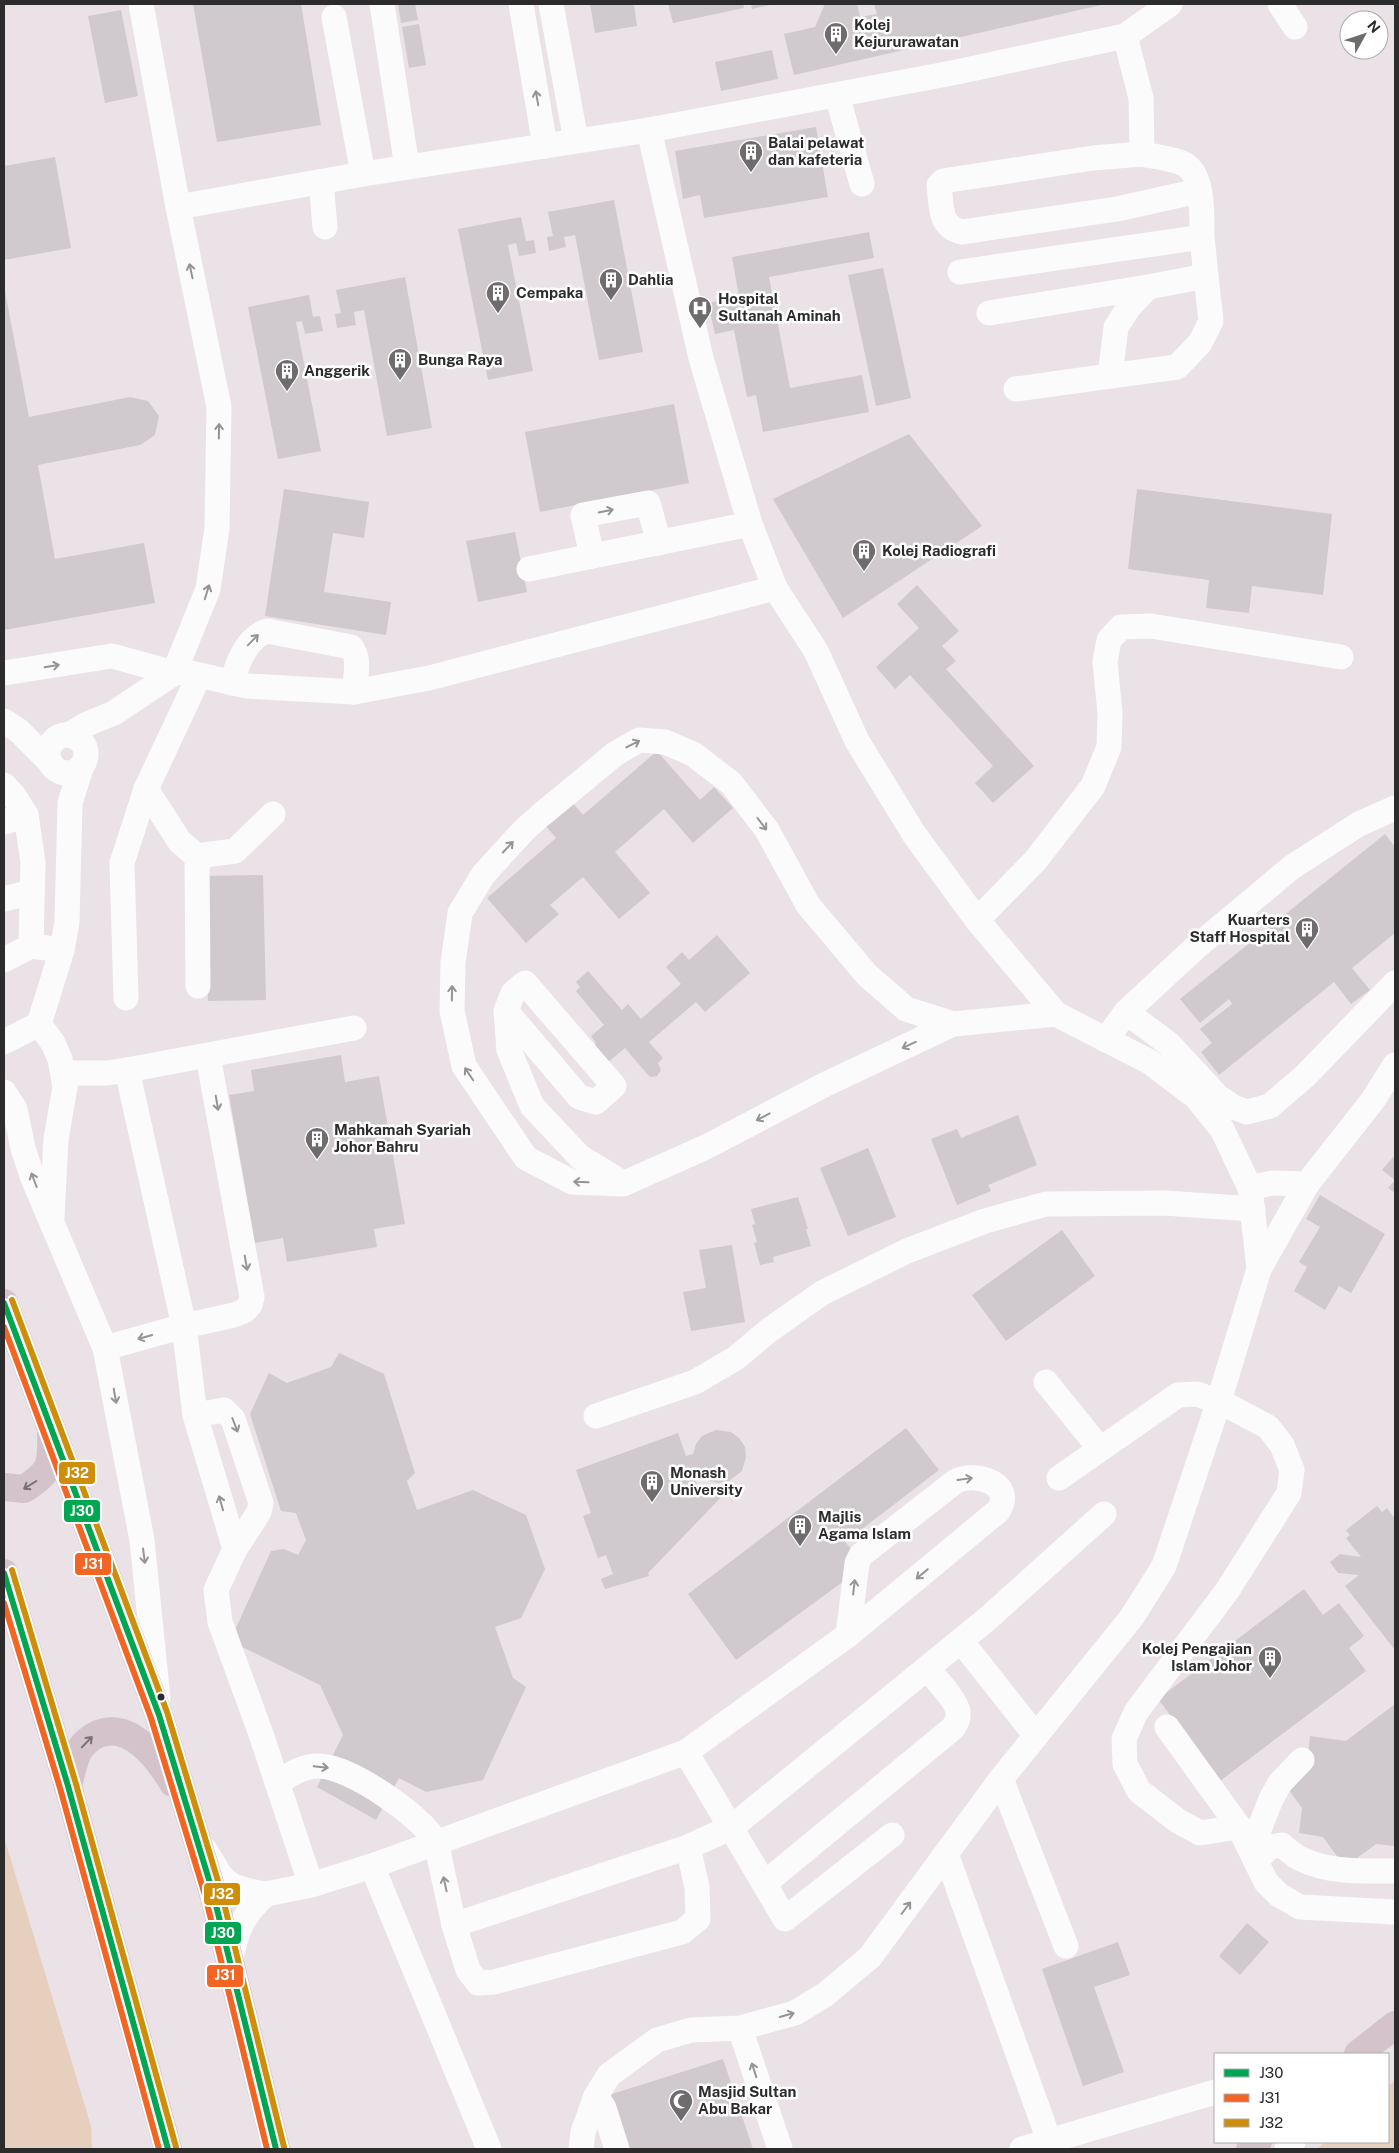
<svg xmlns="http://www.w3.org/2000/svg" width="1399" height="2153" font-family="'Public Sans',sans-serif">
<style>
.green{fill:#e7cfbd}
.building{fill:#d0c9cd}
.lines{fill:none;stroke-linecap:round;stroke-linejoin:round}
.minor{stroke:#fcfbfb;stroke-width:25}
.major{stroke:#d5c3cc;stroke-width:28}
.bus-1-casing{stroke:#fff;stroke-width:10}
.bus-2-casing{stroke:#fff;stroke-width:10}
.bus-3-casing{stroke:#fff;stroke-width:10}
.bus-1{stroke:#00a651;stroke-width:6}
.bus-2{stroke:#f26522;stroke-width:6}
.bus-3{stroke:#ce8e09;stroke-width:6}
.oneway{stroke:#949494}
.oneway2{stroke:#787074}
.bus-dot{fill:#2c2c2c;stroke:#fff;stroke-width:2}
.labels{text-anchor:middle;stroke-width:5;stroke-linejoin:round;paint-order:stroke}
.poi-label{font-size:15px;font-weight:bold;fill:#2c2c2c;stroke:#fff;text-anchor:start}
.line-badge{stroke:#fff;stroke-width:2}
.badge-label{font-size:14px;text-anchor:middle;font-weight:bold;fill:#fff}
</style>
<rect width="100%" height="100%" fill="#eae2e7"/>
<g class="green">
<path d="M4,1837l87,289 1,23h-88z"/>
<path d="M1395,2080v69h-78l8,-7h63v-55z"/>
</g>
<g class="building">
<path d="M193,4h108l20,121 -104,17z"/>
<path d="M398,4h17l3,16 -17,3z"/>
<path d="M590,4h44l3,22 -42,7z"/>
<path d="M668,4h75l1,4 -71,15z"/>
<path d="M751,4h19v1l-18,4z"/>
<path d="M825,4h32l3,13 17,-3 -3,-10 227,1 -307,70 -10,-41 31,-7z"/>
<path d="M121,10l17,86 -33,7 -17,-87z"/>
<path d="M419,24l7,41 -17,3 -7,-41z"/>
<path d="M772,50l6,29 -57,12 -6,-29z"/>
<path d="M816,127l12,70 -124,21 -4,-23 -17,4 -8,-48z"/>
<path d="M55,157l16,91 -67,12v-94z"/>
<path d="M614,200l29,152 -44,8 -24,-125 -11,2 2,10 -17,4 -2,-14 6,-1 -5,-24z"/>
<path d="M521,217l5,24 8,-1 2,13 -17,3 -3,-13 -8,2 25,126 -45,9 -30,-151z"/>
<path d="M869,232l5,26 -105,19 21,111 72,-13 7,37 -106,20 -7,-37 -9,2 -13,-67 -19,4 -7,-31 31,-6 -7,-40z"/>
<path d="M883,268l28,130 -35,8 -28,-131z"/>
<path d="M405,277l27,151 -45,8 -23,-126 -10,2 2,13 -19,3 -2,-14 6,-1 -5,-23z"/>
<path d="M4,286l25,131 101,-20 18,4 11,15 -4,19 -15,10 -102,20 17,94 89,-16 11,60 -151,27z"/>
<path d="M309,295l4,22 7,-1 3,15 -18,3 -3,-13 -6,1 25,129 -43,8 -30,-152z"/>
<path d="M674,404l15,79 -149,29 -15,-80z"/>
<path d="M909,434l73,92 -139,92 -70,-119z"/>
<path d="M284,489l85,13 -5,36 -31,-5 -9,59 67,10 -5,33 -121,-19z"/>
<path d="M1137,489l195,25 -9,81 -71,-9 -3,27 -43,-5 3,-28 -81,-11z"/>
<path d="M515,532l12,60 -49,10 -12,-61z"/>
<path d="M917,585l42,46 -17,15 14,15 -10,8 88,97 -41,37 -18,-20 18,-17 -83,-91 -15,14 -19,-22 43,-39 -22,-24z"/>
<path d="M657,751l43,49 14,-13 19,21 -40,35 -29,-34 -49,43 35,41 -31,26 -36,-42 -33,28 9,9 -33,29 -39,-45 69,-60 -11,-13 27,-23 11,13z"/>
<path d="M1385,834l10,13v86l-43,35 18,22 -19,14 -17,-22 -115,93 -18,-23 11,-9 -12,-14 32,-25 -3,-5 -29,24 -20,-24z"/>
<path d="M263,875l3,125 -58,1 -3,-125z"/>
<path d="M717,935l33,38 -45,39 -9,-10 -47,40 14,16 -5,5 3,7 -4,6 -6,1 -3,-2 -23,-27 -18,15 -14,-15 3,-5 -5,-7 13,-11 -28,-34 4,-4 -4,-5 12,-11 34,39 6,-6 13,15 40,-35 -15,-17 16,-15 7,8z"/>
<path d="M341,1055l4,27 34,-6 26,148 -31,5 3,18 -90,15 -4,-24 -28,5 -26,-148 25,-4 -3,-21z"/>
<path d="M1018,1115l19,50 -49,20 3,6 -34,14 -26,-66 26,-10 4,9z"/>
<path d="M868,1148l28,69 -48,19 -28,-68z"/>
<path d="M1393,1157l2,1v35l-7,-5 7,-8 -13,-10z"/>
<path d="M1320,1195l65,39 -34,59 -12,-7 -14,24 -31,-19 13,-24 -8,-5 21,-35 -14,-8z"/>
<path d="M798,1197l10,32h-2l5,17 -38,11 1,5 -14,3 -6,-22 3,-1 -5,-17 3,-1 -4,-15z"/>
<path d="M1062,1230l33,46 -89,65 -34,-46z"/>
<path d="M732,1245l13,77 -54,9 -8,-39 23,-4 -7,-38z"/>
<path d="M339,1353l45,21 31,99 -8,8 10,29 56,-20 53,25 19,54 -24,49 -26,9 18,51 13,9 -43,93 -57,12 -27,-14 -23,42 -59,-33 26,-52 -23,-50 -90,-44 41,-90 13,-2 14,6 8,-15 -10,-27 -15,-2 -31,-97 19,-41 18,10 44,-16z"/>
<path d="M906,1428l33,42 -94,72 9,10 -6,26 -112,82 -48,-66z"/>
<path d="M716,1430l15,2 8,6 6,9 1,10 -4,14 -13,10 -10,2 -10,-2 -8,-6 -7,2 4,10 13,6 21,-7 -84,87 1,3 -44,13 -4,-10 12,-5 -7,-19 -8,3 -15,-42 8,-3 -15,-43 102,-37 8,23 7,-2 3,-10 6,-8z"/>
<path d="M1377,1506l5,6 5,-4 8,11v131l-50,-64 14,-11 -21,-2 -8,-11 10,-8 21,3 -15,-19 4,-3 -4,-5z"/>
<path d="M1304,1589l19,26 16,-12 25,33 -15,12 17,23 -146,110 -62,-82z"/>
<path d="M1395,1704v142l-19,-2 -31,23 -22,-30 -24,-4 3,-25 -16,-22 21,-16 3,-34 36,5z"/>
<path d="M1247,1923l22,19 -29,33 -21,-19z"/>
<path d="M1118,1942l12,33 -36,12 30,85 -41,14 -41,-117z"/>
<path d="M723,2059l30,90h-126l-18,-54z"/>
</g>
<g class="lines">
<g class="minor">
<path d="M382,4l25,163"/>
<path d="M521,4l24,142"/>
<path d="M551,4l25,137"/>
<path d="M1280,4l15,23"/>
<path d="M334,17l29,157"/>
<path d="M1125,36l16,62 1,56 -49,4 -150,23 -4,4c3,21 -1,41 23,47l155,-23 81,-18"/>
<path d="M837,95l25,89"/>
<path d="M649,130l52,228 49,166 25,64 41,63 41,90 57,93 63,86 79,94 94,48 46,35 26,32 28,59 9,81"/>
<path d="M321,182l4,45"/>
<path d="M178,207l185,-33 286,-44 303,-57 173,-37 45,-32"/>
<path d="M960,272l242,-35c0,-20 2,-63 -18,-73 -12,-6 -29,-7 -42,-10"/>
<path d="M989,313l159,-26"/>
<path d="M1110,376l67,-9 23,-24 11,-22 -5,-45"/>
<path d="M1016,389l94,-13 6,-49 13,-20 19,-20 58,-11 -4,-39"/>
<path d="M592,556l-9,-41 65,-12 11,40"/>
<path d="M529,569l221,-45"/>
<path d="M4,673l108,-17 62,17 12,-1 61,14 107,6 75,-14 346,-90"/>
<path d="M232,683c5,-20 14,-45 35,-52l84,16c10,12 4,30 3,45"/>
<path d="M4,721l15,10 31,31"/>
<circle cx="67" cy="754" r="19"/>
<path d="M69,735l18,-11 27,-11 60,-40 34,-84 9,-61 2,-121 -41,-200 -37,-203"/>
<path d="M4,785l10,11 12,19 7,47 -2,84"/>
<path d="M146,789l34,53 17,14 38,-5 38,-37"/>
<path d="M4,822l22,-7"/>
<path d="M197,856l1,130"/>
<path d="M4,899l28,-7"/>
<path d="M977,920l58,-59 58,-75 16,-39 1,-34 -5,-51 4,-22 12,-13 30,-1 190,31"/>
<path d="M4,960l27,-14 16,2"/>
<path d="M126,998l-4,-135 24,-74 53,-113"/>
<path d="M506,1011l73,86 17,5 18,-16 -89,-103 -12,10 -7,18 3,39 23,56 48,51 41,25"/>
<path d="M1126,1012l43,32 49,53 15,10 14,5 23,-6 35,-30 90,-93"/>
<path d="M39,1024l14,19 7,16 5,28 -9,52 -4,78"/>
<path d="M953,1024l-47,-15 -39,-34 -59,-70 -41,-75 -36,-47 -38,-29 -28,-12 -26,-2 -24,14 -74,61 -17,15 -41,45 -23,38 -7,50 -1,48 12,55 62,92 46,24 51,2 83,-37 118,-62 129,-61 103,-10"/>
<path d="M1106,1040l20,-28 68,-63 98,-82 67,-43 36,-16"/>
<path d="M4,1042l35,-18 23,-74 5,-28 3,-119 11,-35"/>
<path d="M127,1070l57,256 11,89 40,134"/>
<path d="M63,1073h44l20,-3 227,-42"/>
<path d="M4,1092l11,17 8,39 9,28 73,172 37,192 16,159"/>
<path d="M1250,1188l22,-5 35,1"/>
<path d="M105,1348l79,-22 50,-11 10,-4 6,-6 2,-8 -44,-241"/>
<path d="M1046,1382l54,67"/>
<path d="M195,1415l29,-5 9,9 28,84 -2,9 -24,37 -19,41 4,32 41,112 50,151"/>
<path d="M596,1416l99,-34 41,-24 32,-27 54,-38 85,-42 78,-30 61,-17 119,-1 88,6"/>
<path d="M1059,1478l119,-83 18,-1 23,7 49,26 14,18 10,25 -3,23 -62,98 -91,121 -12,27 1,25 14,27 39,30 22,12 39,-6"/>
<path d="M961,1641l75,95"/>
<path d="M1167,1727l72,100 27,55 13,13 21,12 95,5"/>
<path d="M686,1752l99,167 107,-84"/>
<path d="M1001,1779l65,167"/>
<path d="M278,1784c11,-10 26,-18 41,-18 30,0 103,50 117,76 3,6 3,16 5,23 4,20 9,40 13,60"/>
<path d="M688,1847l9,40 1,32 -16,13 -188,50 -16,1 -10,-13 -14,-45 234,-78 44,-20 254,-207 118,-106"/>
<path d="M205,1850l15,25 11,10 18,6 17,3 45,-9 61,-19 314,-114 162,-117 150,-124c18,-27 -22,-40 -42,-30l-95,74 -4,8 -9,72"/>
<path d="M1251,1850l20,-51 9,-16 22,-23"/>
<path d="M946,1854l103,286"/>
<path d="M1256,1861l13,-14 13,-2c6,5 12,11 19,14 28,14 64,12 94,12"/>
<path d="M372,1866l117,283"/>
<path d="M765,1883l188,-155c3,-5 6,-9 5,-16 -1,-11 -23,-34 -31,-44"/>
<path d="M230,1963c6,-31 12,-48 36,-69"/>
<path d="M740,2028l40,121"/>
<path d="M596,2096l8,12 13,41"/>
<path d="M581,2149l2,-17 13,-36 13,-21 48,-35 34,-10 49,-2 55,-15 31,-19 44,-37 131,-178 131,-162 32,-51 55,-165 40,-132 48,-85 66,-84 22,-35"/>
<path d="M1022,2149l193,-57"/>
<path d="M1287,2149l6,-7"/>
</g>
<g class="major">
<path d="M4,1303l155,412 54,178 63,256"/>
<path d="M4,1487l20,2c26,-17 28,-23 27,-54"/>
<path d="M4,1573l64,213 100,363"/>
<path d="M68,1786c3,-11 5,-23 10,-34 5,-8 11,-14 20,-18 32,-13 60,24 75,49"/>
<path d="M1358,2054l37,-29"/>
<path d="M1250,2149l8,-7"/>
</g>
<g class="bus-1-casing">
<g id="bus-1">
<path d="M4,1303l155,412 54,178 63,256"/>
<path d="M4,1573l64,213 100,363"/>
</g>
</g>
<g class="bus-2-casing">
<g id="bus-2">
<path d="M4,1327l147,391 54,177 62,254"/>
<path d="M4,1603l56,185 99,361"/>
</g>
</g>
<g class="bus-3-casing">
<g id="bus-3">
<path d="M12,1300l155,412 54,179 63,256"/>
<path d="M12,1570l64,214 100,363"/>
</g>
</g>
<use href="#bus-1" class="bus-1"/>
<use href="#bus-2" class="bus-2"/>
<use href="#bus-3" class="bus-3"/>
</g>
<defs><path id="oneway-shaft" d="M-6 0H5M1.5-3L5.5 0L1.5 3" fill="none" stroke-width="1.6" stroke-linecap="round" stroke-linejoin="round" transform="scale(1.25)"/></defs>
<g class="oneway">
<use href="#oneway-shaft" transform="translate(537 98) rotate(-100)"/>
<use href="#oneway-shaft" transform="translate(191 271) rotate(-102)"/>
<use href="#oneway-shaft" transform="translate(219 431) rotate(-89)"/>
<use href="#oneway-shaft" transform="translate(606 511) rotate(-11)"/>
<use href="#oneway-shaft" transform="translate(207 592) rotate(-73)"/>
<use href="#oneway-shaft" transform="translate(253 640) rotate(-46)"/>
<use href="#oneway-shaft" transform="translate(52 666) rotate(-9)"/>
<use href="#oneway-shaft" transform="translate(633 744) rotate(-27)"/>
<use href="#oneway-shaft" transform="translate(762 824) rotate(53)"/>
<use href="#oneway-shaft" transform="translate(508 847) rotate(-47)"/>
<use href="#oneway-shaft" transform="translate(452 993) rotate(-89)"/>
<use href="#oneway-shaft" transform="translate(909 1045) rotate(155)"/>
<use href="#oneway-shaft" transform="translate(469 1074) rotate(-124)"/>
<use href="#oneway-shaft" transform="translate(217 1103) rotate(80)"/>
<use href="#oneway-shaft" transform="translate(763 1117) rotate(152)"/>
<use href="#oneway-shaft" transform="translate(34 1180) rotate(-111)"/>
<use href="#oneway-shaft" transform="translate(581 1182) rotate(-178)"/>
<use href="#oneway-shaft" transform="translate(246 1263) rotate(80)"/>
<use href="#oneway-shaft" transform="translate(145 1337) rotate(164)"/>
<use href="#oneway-shaft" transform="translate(115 1396) rotate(80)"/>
<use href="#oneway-shaft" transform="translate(235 1425) rotate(69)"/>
<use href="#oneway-shaft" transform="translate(965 1479) rotate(-8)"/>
<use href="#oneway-shaft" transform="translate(221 1503) rotate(-106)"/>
<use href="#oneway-shaft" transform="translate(144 1556) rotate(83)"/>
<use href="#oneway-shaft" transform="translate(922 1574) rotate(140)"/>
<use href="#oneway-shaft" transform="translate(854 1587) rotate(-83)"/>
<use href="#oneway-shaft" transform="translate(321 1767) rotate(6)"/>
<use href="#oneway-shaft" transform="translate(445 1884) rotate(-102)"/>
<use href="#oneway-shaft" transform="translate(906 1908) rotate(-53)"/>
<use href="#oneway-shaft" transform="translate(787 2015) rotate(-16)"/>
<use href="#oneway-shaft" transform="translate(754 2070) rotate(-108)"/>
</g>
<g class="oneway2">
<use href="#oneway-shaft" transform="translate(30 1485) rotate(148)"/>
<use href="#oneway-shaft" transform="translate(87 1742) rotate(-46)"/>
</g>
<defs>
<g id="building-pin" transform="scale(1.25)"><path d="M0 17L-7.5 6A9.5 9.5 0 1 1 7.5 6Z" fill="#6e6c6d" stroke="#fff"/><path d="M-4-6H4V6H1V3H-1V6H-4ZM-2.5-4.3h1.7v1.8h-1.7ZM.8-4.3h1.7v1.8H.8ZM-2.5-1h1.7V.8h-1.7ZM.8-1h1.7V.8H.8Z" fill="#fff"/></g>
<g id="hospital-pin" transform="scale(1.25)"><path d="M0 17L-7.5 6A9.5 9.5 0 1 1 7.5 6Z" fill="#6e6c6d" stroke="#fff"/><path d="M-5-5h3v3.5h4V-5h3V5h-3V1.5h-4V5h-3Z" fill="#fff"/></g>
<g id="mosque-pin" transform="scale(1.25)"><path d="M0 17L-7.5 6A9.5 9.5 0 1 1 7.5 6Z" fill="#6e6c6d" stroke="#fff"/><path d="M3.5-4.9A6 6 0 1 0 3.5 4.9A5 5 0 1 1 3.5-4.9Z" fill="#fff"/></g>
</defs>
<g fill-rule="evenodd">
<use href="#building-pin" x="836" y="34"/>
<use href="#building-pin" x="751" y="152"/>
<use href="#building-pin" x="611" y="280"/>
<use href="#building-pin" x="498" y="293"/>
<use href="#hospital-pin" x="700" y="308"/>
<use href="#building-pin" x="400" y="360"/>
<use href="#building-pin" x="287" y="371"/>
<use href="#building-pin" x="864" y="551"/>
<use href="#building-pin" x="1307" y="929"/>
<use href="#building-pin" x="317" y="1139"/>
<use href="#building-pin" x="652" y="1482"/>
<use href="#building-pin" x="800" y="1526"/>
<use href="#building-pin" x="1270" y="1658"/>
<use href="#mosque-pin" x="681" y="2101"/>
</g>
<circle class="bus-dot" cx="161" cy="1697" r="4.5"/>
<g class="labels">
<g class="poi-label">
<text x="854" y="30">Kolej<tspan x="854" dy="17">Kejururawatan</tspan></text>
<text x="768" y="148">Balai pelawat<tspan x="768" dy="17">dan kafeteria</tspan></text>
<text x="628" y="285">Dahlia</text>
<text x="516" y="298">Cempaka</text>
<text x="718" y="304">Hospital<tspan x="718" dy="17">Sultanah Aminah</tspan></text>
<text x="418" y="365">Bunga Raya</text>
<text x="304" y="376">Anggerik</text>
<text x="882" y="556">Kolej Radiografi</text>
<text x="1290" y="925" text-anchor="end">Kuarters<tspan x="1290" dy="17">Staff Hospital</tspan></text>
<text x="334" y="1135">Mahkamah Syariah<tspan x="334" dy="17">Johor Bahru</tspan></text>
<text x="670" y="1478">Monash<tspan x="670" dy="17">University</tspan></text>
<text x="818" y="1522">Majlis<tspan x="818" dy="17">Agama Islam</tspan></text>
<text x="1252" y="1654" text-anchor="end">Kolej Pengajian<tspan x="1252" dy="17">Islam Johor</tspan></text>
<text x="698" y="2097">Masjid Sultan<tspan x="698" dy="17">Abu Bakar</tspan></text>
</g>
</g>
<g class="line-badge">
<rect x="58" y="1461" width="38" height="24" rx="5" fill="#ce8e09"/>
<rect x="63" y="1499" width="38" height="24" rx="5" fill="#00a651"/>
<rect x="74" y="1552" width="38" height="24" rx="5" fill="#f26522"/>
<rect x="203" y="1882" width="38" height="24" rx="5" fill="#ce8e09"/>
<rect x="204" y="1921" width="38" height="24" rx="5" fill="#00a651"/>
<rect x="206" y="1964" width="38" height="24" rx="5" fill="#f26522"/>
</g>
<g class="badge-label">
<text x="77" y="1478">J32</text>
<text x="82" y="1516">J30</text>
<text x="93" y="1569">J31</text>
<text x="222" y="1899">J32</text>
<text x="223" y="1938">J30</text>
<text x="225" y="1980">J31</text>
</g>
<rect width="1399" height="2153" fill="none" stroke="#2c2c2c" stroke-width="10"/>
<rect x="1214" y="2053" width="175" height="90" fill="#ffffff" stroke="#ababab"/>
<rect x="1224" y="2069" width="25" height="8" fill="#00a651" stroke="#ababab"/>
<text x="1259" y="2078" font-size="15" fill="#2c2c2c">J30</text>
<rect x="1224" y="2094" width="25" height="8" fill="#f26522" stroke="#ababab"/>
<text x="1259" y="2103" font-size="15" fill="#2c2c2c">J31</text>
<rect x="1224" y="2119" width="25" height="8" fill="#ce8e09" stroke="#ababab"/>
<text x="1259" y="2128" font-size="15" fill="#2c2c2c">J32</text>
<g transform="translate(1364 35) rotate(50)"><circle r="24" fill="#ffffff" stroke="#ababab"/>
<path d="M0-4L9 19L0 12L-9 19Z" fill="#6e6c6d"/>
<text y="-8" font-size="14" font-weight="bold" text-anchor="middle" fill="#2c2c2c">N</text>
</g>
</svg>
